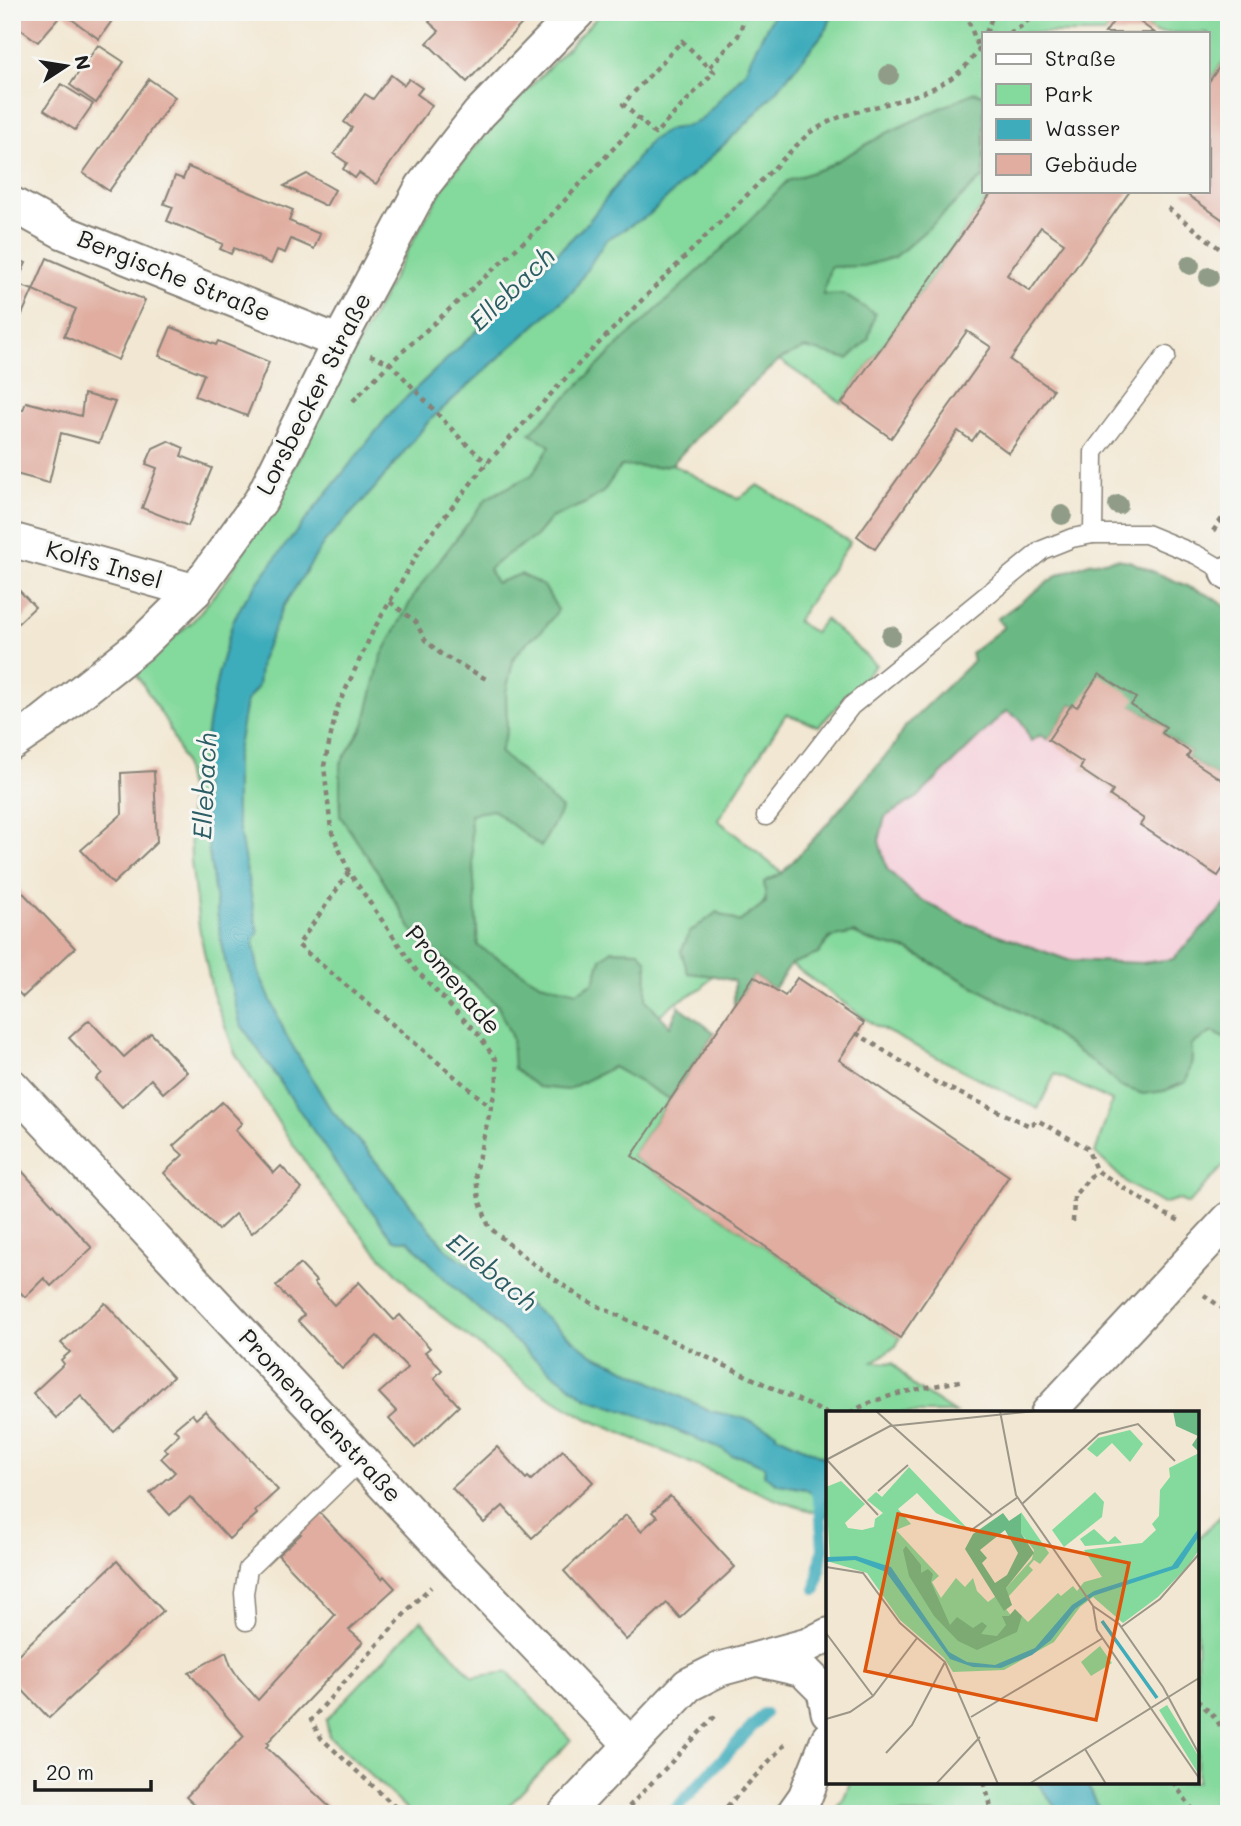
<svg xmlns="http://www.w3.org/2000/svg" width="1241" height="1826" font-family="Mali,sans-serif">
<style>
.built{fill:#f5cfda}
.green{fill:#84d99c;stroke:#507a5c;stroke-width:2}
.forest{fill:#6bb984;stroke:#446a50;stroke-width:2}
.water{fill:#3eacbb;stroke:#2d646c;stroke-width:2}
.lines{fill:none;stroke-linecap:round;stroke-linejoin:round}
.stream{stroke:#3eacbb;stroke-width:12}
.building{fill:#e0ada0;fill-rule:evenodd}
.service-casing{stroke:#878277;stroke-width:21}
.minor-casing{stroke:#878277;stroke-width:37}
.path{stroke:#878277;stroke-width:4.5;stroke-dasharray:5 5;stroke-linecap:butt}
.service{stroke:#fff;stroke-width:18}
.minor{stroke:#fff;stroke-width:33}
.tree{fill:#909c87}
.labels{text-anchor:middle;stroke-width:6;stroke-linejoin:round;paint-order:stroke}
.street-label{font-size:24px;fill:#1c1c1c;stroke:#f6f6f2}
.water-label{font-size:26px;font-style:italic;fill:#2b5d64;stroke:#f6f6f2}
.inset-river{fill:none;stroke:#3eacbb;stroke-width:3.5}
.inset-road{fill:none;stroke:#9c9689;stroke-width:2}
.view{fill:#de560d;fill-opacity:0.15;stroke:#de560d;stroke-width:3.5}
.inset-edge{fill:none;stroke:#1c1c1c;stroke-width:3.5}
</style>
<rect width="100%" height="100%" fill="#f6f6f2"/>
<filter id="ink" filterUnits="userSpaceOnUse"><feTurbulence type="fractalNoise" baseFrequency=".0143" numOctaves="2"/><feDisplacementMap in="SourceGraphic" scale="14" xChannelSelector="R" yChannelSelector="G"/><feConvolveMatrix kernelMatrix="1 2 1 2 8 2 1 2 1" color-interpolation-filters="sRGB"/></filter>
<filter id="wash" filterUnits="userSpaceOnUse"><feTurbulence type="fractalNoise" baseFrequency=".00686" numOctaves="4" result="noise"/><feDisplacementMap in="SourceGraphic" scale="28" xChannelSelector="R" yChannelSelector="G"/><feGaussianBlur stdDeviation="1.57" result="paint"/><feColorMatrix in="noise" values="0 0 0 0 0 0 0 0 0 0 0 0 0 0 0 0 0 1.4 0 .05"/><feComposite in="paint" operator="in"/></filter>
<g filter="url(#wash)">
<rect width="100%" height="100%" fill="#f2e7d2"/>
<path class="built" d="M1099,674l67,53 24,25 -3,5 41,27 -4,6 5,4v107l-55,58 -32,4 -74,-3 -108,-39 -45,-25 -28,-27 -8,-28 6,-24 33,-20 89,-87 13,8 11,23 41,-37 6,3z"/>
<g class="green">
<path d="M602,12h518l-15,21h-121v158h9l-151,212 -63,-43 -78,72 -29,32 66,35 20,-14 92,57 -53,79 17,12 11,-14 51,46 -57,61 -33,-12 -68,106 64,53 -53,84 -27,31 -29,16 -39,32 -21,31 57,32 -38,57 268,182 -4,8 -23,16 20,1 19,22 43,28h-127v103l-46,-14 -194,-83 -62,-36 -104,-83 -51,-54 -41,-49 -47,-67 -48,-77 -23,-62 -13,-64 -8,-66 -2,-71 -5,-27 -17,-40 -34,-54 59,-47 35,-43 71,-120 108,-206 40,-71 44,-53z"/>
<path d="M1126,12h103v41l-21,30v-50h-53z"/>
<path d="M854,933l16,8 38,9 120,66 73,52 19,18 66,-4c4,-13 8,-23 5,-37l21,-13 12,6h5v102l-2,1 2,2v17l-41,44 -10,-5 -15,5 -35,-20 -33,-31 17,-52 -57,-27 -17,35 -164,-84 -83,-61 27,-10 12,-16z"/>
<path d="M1229,1508v306h-398l13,-16 6,-16h347v-243z"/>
<path d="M421,1620l52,57 35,-5 63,68 -70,74h-89l-83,-78 -3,-16z"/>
</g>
<g class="forest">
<path d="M975,92l9,4v80l-52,49 -37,32 -31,9 -34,1 -7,28 20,-1 32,20 -7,26 -20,19 -43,-11 -26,12 -78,72 -29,32 -15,3 -36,-1 -18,26 -17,11 -35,15 -16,19 -27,17 -19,15 7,14 25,-9 23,12 14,24 -15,20 -15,11 -14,16 -8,35 1,39 -7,21 62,57 -21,38 -48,-37 -23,4 8,132 62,37 37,9 17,-10 7,-23 11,-9 27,1 8,10 -1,39 24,26 9,-20 36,27 -45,66 -57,-32 -46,23 -29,-3 -24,-18 -2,-31 -14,-32 -37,-34 -43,-32 -40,-68 -38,-56v-52l24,-39 17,-68 34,-64 72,-95 45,-23 18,-29 -20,-13 97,-96 91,-84 69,-72 37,-13 65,-36z"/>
<path d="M1117,559l12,2 81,35 19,13v185l-5,-4 4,-6 -41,-27 3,-5 -28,-19 4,-6 -35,-22 -54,2 -5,-3 -24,36 -7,-5 -10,6 -11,-22 -14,-8 -88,86 -33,20 -6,24 8,28 28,27 45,25 108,39 74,3 31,-4 56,-58v137h-5l-12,-6 -21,13c3,14 -1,24 -5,37l-22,9 -21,3 -23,-8 -19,-18 -73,-52 -120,-66 -38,-9 -16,-8 -24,5 -12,16 -27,10 -17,25 -20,-13 -20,30v-25l-19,-5 -27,-3 -7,-22 9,-19 27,-20 22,10 27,-20 -2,-20 18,-9 38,-41 74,-86 9,-17 70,-68 -2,-8 33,-26 -7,-8 61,-44 31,-12z"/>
</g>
<g class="water">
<path d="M775,12h58l-6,17 -48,59 -32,35 -98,92 -43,25 -33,51 -144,130 -55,68 -50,54 -41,64 -22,53 -3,26 -12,16 -10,56v55l22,120 -5,8 6,32 27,62 45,75 38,43 78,97 80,53 64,51 26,11 93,46 33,7 33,14v3l52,24v45l-23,-15 -27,-5 -14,-9 1,-9c-14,-4 -18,-11 -33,-10l-10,-7 -82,-33 -54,-18 -51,-39 -87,-77 -40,-42h-14l-54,-70 -100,-147 -18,-75 -19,-139v-52l6,-39 9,-44 15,-53 11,-20 36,-49 113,-142 126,-119 69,-69 63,-82 19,-11 17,-3 14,-6 44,-48 11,-25z"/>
<path d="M1037,1782h49l16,32h-42z"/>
</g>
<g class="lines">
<g class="stream">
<path d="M814,1482l6,24 3,42 -7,41"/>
<path d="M671,1814l93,-100"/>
</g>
</g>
<g id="blocks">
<g class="building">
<path d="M12,12h106l-19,27 -36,-26 -25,29 -26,-19z"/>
<path d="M438,12h95l-66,70 -40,-39 12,-12 -10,-9z"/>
<path d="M1120,12h6l29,21h-50z"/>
<path d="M98,45l26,17 -28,41 -26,-18z"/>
<path d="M1229,53v171l-47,-33h26v-108z"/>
<path d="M391,75l13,10 5,-6 13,9 -5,6 15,11 -56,79 -17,-11 -4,5 -12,-9 4,-6 -13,-9 18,-26 -8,-6 10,-13 11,-15 8,5z"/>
<path d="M149,79l26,18 -66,94 -26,-18z"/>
<path d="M61,84l32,20 -18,26 -31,-20z"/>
<path d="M188,167l105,43 -4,11 31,13 -6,15 -23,-10 -6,14 -8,-3 -6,14 -37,-16 -3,6 -11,-5 3,-5 -56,-23 6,-14 -9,-3 11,-28 8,3z"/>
<path d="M307,174l28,16 -9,16 -42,-20z"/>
<path d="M993,191h137l-120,169 43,30 -44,63 -30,-22 -7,10 -14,-10 -83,118 -18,-13 134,-189 -24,-16 -76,107 -49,-35zM1041,227l23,16 -34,48 -23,-16z"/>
<path d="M12,257l14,6 -10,21 17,6 -14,31 -7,-3z"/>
<path d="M47,258l98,42 -27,60 -54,-24 12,-27 -43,-19z"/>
<path d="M171,327l45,18 2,-4 51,21 -22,54 -52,-20 9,-22 -45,-18z"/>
<path d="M84,394l31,8 -16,41 -38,-10 -12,50 -37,-10v-66l11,3 3,-8 55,14z"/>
<path d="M168,441l16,7 -3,8 31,12 -24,58 -46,-18 15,-40 -11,-4 7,-16z"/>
<path d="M12,583l23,24 -23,22z"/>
<path d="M1099,674l37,24 -5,7 35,22 -4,6 28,19 -3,5 41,27 -4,6 5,4v65l-11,17 -78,-51 4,-6 -34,-23 3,-5 -33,-22 3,-6 -35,-23 24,-36 5,3z"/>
<path d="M154,771l3,71 -44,42 -32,-34 41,-36 -1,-41z"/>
<path d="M12,881l63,67 -52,49 -11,-11z"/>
<path d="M754,976l31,20 12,-18 67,45 -25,37 170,116 -109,162 -268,-182z"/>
<path d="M89,1020l35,37 27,-24 36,39 -24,21 -12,-14 -29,28 -26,-28 6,-6 -33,-35z"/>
<path d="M222,1102l20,21 -7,7 39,43 7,-7 21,23 -50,44 -17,-19 -17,16 -54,-57 19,-18 -10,-9z"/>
<path d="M12,1160l80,88 -41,38 -7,-8 -19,19 -5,-5 -8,6v-47l4,-4 -4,-4z"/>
<path d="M300,1264l16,17 -2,2 20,22 25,-23 35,38 6,-5 30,33 -5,4 17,18 -8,8 25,28 -44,42 -26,-29 8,-7 -18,-19 29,-25 -31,-32 -35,33 -44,-48 6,-6 -28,-29z"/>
<path d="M105,1303l68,74 -59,55 -33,-36 -25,22 -23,-25 31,-29 -3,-4 9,-8 -9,-9z"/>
<path d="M205,1411l73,79 -23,21 2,3 -28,25 -39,-42 -20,18 -20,-22 17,-15 1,1 7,-7 -14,-14 7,-6 -4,-4 15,-14 -5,-5 18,-15 4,5z"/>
<path d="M497,1447l29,32 2,-2 3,3 32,-30 30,32 -61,56 -29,-32 -19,17 -32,-35z"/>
<path d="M670,1496l65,71 -55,51 -13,-15 -41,37 -62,-69 62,-56 15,16 16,-14 -5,-5z"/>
<path d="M319,1512l63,67 2,-3 11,12 -46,42 14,12 -96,101 2,1 -3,3 71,67h-133l-18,-17 58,-61 -55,-63 37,-21 5,14 7,11 20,23 77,-85 -57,-60 23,-21 -3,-2z"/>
<path d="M117,1561l46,50 -114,107 -37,-39v-19z"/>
</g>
</g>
</g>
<g filter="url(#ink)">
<use href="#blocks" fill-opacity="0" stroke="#878277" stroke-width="2"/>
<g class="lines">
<g class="service-casing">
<g id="service">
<path d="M1093,534l1,-82 72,-96"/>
<path d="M766,816l85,-110 191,-156 30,-12 21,-4h53l51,21 31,18"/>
<path d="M246,1621l-2,-28 4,-24 113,-109"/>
</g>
</g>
<g class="minor-casing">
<g id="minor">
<path d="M12,204l51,28 276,110"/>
<path d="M12,540l183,51"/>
<path d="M1228,573l1,1"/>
<path d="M12,743l31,-21 97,-77 55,-54 66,-91 78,-158 83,-155 57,-73 99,-102"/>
<path d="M12,1086l444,476 174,182"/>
<path d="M1048,1413l181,-194"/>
<path d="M760,1660l43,10 21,21 4,21"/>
<path d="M565,1814l123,-129 32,-16 88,-24 20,-10"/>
<path d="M793,1814l12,-17 23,-58"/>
</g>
</g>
<g class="path">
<path d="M965,12l14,37"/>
<path d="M986,33l8,-21"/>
<path d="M1009,33l11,-6 18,-15"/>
<path d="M682,41l32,31 -59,62 -32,-30z"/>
<path d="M710,67l28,-31 9,-24"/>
<path d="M1168,208l61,48"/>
<path d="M370,355l20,8 71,76 26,24"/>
<path d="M353,401l37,-38 148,-134 102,-109"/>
<path d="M1213,531l16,-22"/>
<path d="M390,602l26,20 9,18 16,14 47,26"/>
<path d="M349,872l-51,73 193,162"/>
<path d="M856,1033l75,47 99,46 7,-6 50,28 9,22 67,43 17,8"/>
<path d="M1073,1222l1,-26 22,-26"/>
<path d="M1204,1295l25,18"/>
<path d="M850,1413c30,-19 75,-25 110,-32"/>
<path d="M828,1414l-247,-116 -53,-38 -39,-33 -10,-28 -4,-27 22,-89 -1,-23 -18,-26 -62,-64 -67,-98 -18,-42 -7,-64 13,-58 37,-79 49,-85 64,-81 101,-109 221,-221c11,-6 22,-13 34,-17 51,-17 118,-21 141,-78"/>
<path d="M1197,1700l18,17 14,24"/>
<path d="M984,1782l6,21 1,11"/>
<path d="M1173,1782l23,32"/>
<path d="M403,1814l-82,-76 -10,-18 105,-119 15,-14"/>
<path d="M622,1814l96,-101"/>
<path d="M720,1814l66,-71"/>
<path d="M1224,1814l5,-8"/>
</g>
<use href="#service" class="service"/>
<use href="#minor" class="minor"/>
</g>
<g class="tree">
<circle cx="889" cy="75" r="10"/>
<circle cx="1190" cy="265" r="10"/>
<circle cx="1209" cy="277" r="10"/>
<circle cx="1118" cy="505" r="10"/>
<circle cx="1062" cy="515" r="10"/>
<circle cx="891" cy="636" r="10"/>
</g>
</g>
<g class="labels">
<g class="street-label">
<text transform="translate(174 276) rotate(22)" y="8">Bergische Straße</text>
<text transform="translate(314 394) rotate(-63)" y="8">Lorsbecker Straße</text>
<text transform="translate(104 565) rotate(16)" y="8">Kolfs Insel</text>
<text transform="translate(453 980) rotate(50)" y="8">Promenade</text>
<text transform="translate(320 1416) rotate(47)" y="8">Promenadenstraße</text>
</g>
<g class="water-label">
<text transform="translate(512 289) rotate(-44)" y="9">Ellebach</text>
<text transform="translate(205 786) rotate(-87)" y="9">Ellebach</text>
<text transform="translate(492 1272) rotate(39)" y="9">Ellebach</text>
</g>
</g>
<g transform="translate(826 1411)">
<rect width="373" height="373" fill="#f2e7d2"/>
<path d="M304,19l13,14 -13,18 -18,-19 -15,14 -10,-8 11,-11zM373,42v97l-11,16 -30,31 -35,26 -30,-26 -13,10 -26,35 -50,28 -51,2 -9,-14 -44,-38 -33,-47 -37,-11 -4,-75 15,-6 24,23 -20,19 3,5 14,2 12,-3 1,-8 8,-6 -16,-13 9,-8 6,5 27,-30 58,61 -31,-15 -19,-20 -19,16 13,15 -15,6 43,46 -7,6 9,16 15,-20 9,9 8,-9 4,13 11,11 8,-6 20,26 6,-6 6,6 30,-29 3,3 12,-10 4,5 7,-9 18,-5 -18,-27 58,-7 14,-13 -4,-6 7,-8 1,-26 10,-13 -1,-9zM269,81l9,10 -2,15 -38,30 -12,-17zM195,101l28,41 -9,11 -6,-4 -5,6 4,4 -25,27 -2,-9 26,-29 2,-9 -13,-17zM268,118l14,13 7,-6 7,7 -37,3 -5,-7zM274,235l12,17 -21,13 -10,-14zM341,294l32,52v18l-40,-65z" fill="#84d99c"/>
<path d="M347,0h26v41l-7,-7 6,-9 -22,-10zM177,102l6,8 12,-8v20l13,20 -28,35 6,17 -8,6 -39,-62 8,-15zM179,119l13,23 -11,22 -12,8 -13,-20 5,-5 -7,-8zM80,135l15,19v8l7,-4 5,5 -2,8 19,43 7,-8 16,11 9,-6 5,4 -6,8 16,2 9,-11 -4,-9h7l6,-7 7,7 -5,16 -40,18 -19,-9 -24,-25 -25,-40 -6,-26z" fill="#6bb984" fill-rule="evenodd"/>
<path d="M373,117v8l-21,32 -85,28 -18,13 -24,31 -19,15 -31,13 -28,-1 -23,-8 -64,-87 -31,-12 -29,2v-5l30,-1 35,11 58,85 18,10 28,3 40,-17 37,-43 22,-14 78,-25z" fill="#3eacbb"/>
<path class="inset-river" d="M276,210l55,77"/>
<path class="inset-road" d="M50,0l116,104M174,0l16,84 77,111 4,24 102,148M0,49l64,-34 146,-15M1,49l51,55M52,80l30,-26M196,93l77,-70 39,-10 37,37M144,120l48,-34M0,156l37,6 37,50 45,39 53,122M267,195l26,18 44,63 36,67M295,216l39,-28 39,-45M0,222l47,63M145,306l132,-79M0,308l24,-7 23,-16 44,-58M259,338l21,35M60,342l26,-28 33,-63M110,373l44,-47M203,373l170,-106"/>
<path class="view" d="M72,103l231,49 -33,157 -231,-49z"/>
<rect width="373" height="373" class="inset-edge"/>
</g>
<rect width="1241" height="1826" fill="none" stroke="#f6f6f2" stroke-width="42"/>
<rect x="982" y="32" width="228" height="161" fill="#f6f6f2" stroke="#9f9f9c" stroke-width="2"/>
<rect x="996" y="54" width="35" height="10" fill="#ffffff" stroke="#9f9f9c" stroke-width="2"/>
<text x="1045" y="66" font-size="21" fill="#1c1c1c">Straße</text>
<rect x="996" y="84" width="35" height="21" fill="#84d99c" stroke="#9f9f9c" stroke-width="2"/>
<text x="1045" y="102" font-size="21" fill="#1c1c1c">Park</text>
<rect x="996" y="119" width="35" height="21" fill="#3eacbb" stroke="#9f9f9c" stroke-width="2"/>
<text x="1045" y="136" font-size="21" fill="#1c1c1c">Wasser</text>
<rect x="996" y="154" width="35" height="21" fill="#e0ada0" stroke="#9f9f9c" stroke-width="2"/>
<text x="1045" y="172" font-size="21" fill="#1c1c1c">Gebäude</text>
<g transform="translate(66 66) rotate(78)" stroke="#f6f6f2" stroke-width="5" paint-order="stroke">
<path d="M0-5L12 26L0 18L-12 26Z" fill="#1c1c1c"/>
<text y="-10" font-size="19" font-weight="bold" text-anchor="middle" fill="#1c1c1c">N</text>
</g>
<path d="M35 1780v10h116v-10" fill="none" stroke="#1c1c1c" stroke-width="3.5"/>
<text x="46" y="1780" font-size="21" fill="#1c1c1c" stroke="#f6f6f2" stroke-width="5" paint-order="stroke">20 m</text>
</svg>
